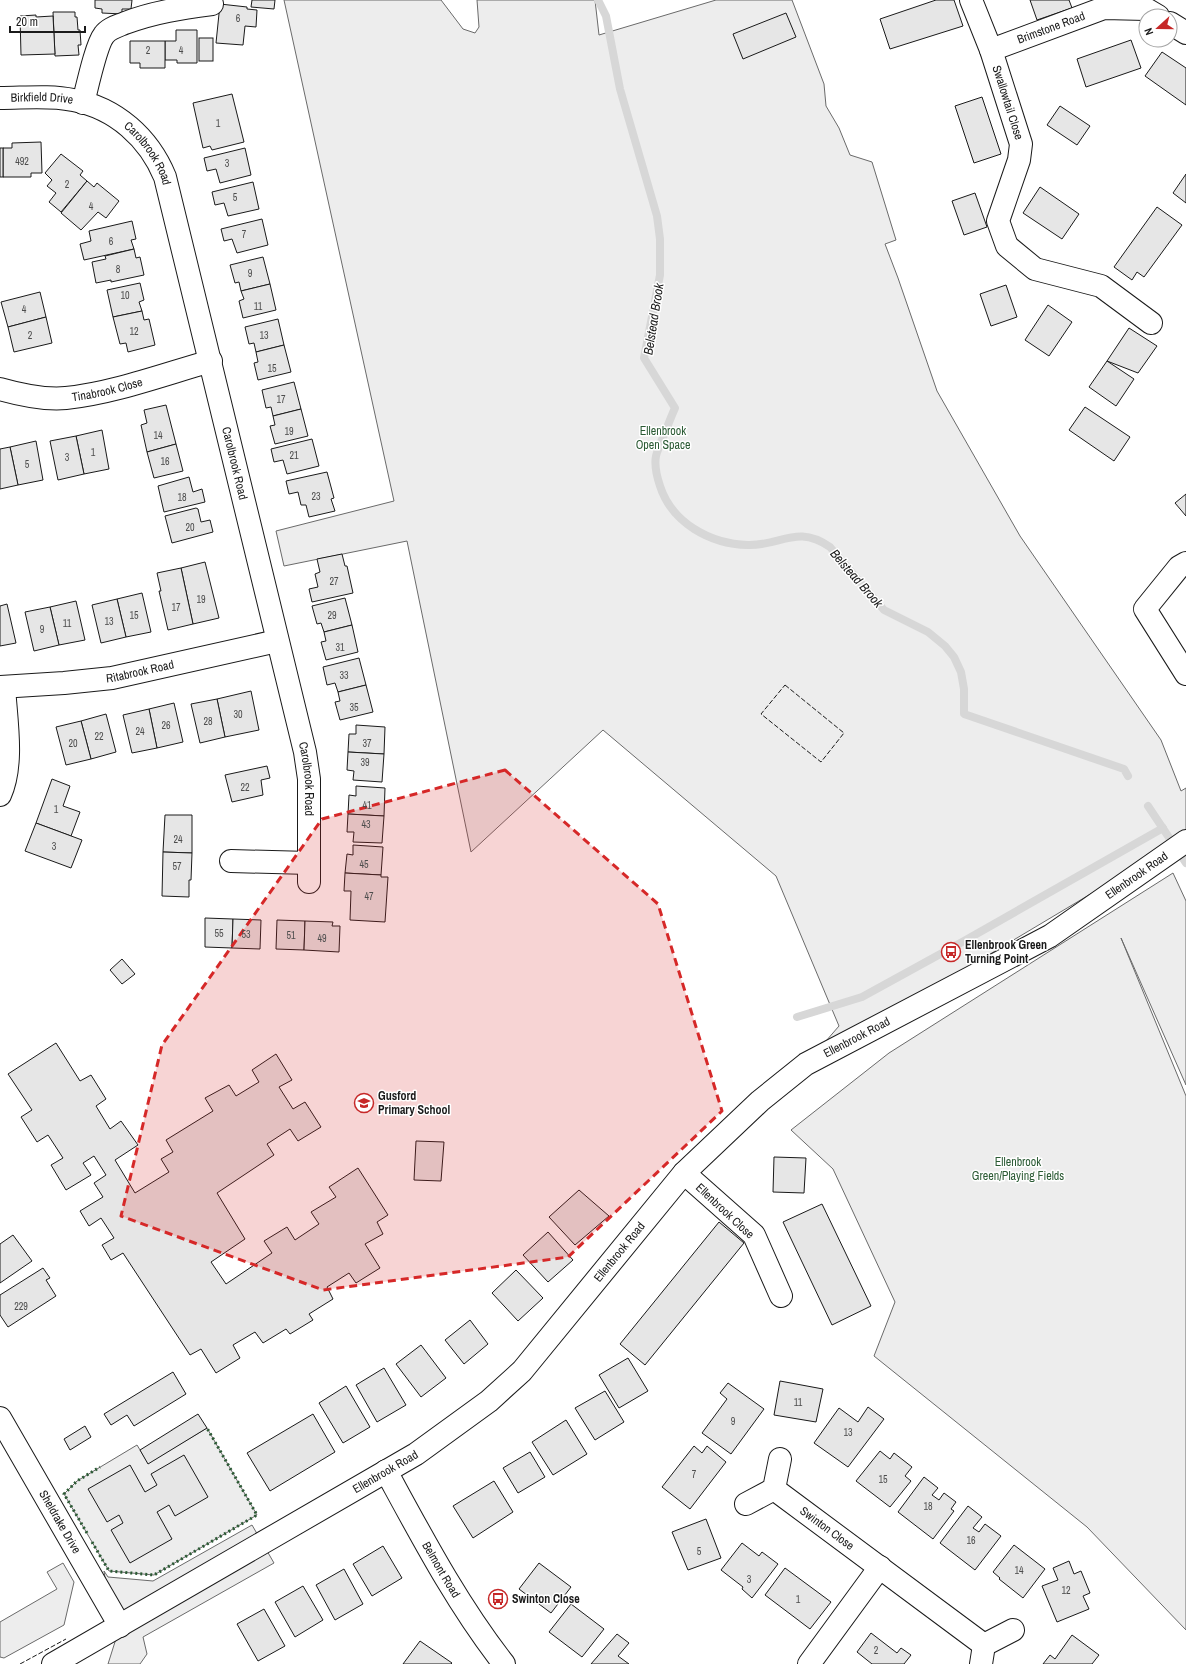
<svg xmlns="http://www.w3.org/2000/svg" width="1186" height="1664" font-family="'Archivo Narrow',sans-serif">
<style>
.green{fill:#ededed;stroke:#6a6a6a}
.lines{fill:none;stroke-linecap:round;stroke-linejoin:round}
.stream{stroke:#d7d7d7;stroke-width:8}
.building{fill:#e6e6e6;stroke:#1a1a1a}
.minor-casing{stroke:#1a1a1a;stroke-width:24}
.minor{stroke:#fff;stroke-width:22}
.hedge{stroke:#2b5a34;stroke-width:3;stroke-dasharray:2 3;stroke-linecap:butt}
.fence{stroke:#1a1a1a;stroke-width:1;stroke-dasharray:5 2;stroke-linecap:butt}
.marked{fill:#d62828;fill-opacity:0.2;stroke:#d62828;stroke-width:3;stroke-dasharray:8 5;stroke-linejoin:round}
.labels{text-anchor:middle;stroke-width:3;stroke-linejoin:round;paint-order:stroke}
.number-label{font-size:10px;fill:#4d4d4d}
.street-label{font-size:12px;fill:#1a1a1a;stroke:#fff}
.park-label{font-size:12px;fill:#2b5a34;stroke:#fff}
.poi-label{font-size:12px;font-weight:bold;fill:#1a1a1a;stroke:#fff;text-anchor:start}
.water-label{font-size:13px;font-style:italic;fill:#1a1a1a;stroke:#fff}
</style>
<rect width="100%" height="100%" fill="#fff"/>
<g class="green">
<path d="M284,0h157l22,29 12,4 4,-6 -2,-27h118l4,35 117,-35h76l32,84 2,22 13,22 11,27 22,7 24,78 -11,4 13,34 39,113 83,145 141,204 20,51 5,-3v49l-380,227 33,-38 -63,-150 -173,-146 -132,122 -64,-311 -123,25 -8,-35 118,-30z"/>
<path d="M1173,873l13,28v184l-65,-147 65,158v534l-99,-103 -213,-171 21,-54 -62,-133 -42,-39 98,-77z"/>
<path d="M207,1428l50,87 -103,60 -45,-4 -45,-77 13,-13 60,-36 11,18z"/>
<path d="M252,1525l22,38 -131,74 4,17 -7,10h-32l12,-38 -11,-21 -5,-34 4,6 45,4z"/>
<path d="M63,1563l11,19 -10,43 -60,33 -4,-1v-35l57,-33 -10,-17z"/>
</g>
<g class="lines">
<g class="stream">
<path d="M598,0l8,16 14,73 37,127 3,23v36l-16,83 31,50c-5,11 -9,23 -14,34 -1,4 -4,9 -5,14 -2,10 1,21 4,30 12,37 50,58 88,59 33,1 49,-21 82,2l54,63 44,22 17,14 9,11 7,15 3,17v25l160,55 4,7"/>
<path d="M1148,806l38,57"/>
<path d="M797,1017l65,-20 102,-56 199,-113"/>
</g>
</g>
<g class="building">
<path d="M95,0h37l-1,9h-9v5l-20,-1v-4l-7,-1z"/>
<path d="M252,0h23l-1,9 -23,-2z"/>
<path d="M936,0h18l9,26 -73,23 -10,-30z"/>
<path d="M1030,0h39l3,8 -35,12z"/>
<path d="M220,4l27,3v2l10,1 -1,17 -11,-1 -2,19 -27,-2z"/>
<path d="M53,12h22v5h2l1,13h2l1,15h-3l1,10 -24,1z"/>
<path d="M786,13l10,24 -53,22 -10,-25z"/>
<path d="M36,15v2l17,-1 2,38 -34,1 -1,-39z"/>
<path d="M176,30h21v33h-20v-3h-12v-19h11z"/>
<rect x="199" y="38" width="14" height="23"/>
<path d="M1131,40l10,28 -55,19 -9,-28z"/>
<path d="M130,41h35v27h-25v-5h-10z"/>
<path d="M1162,52l24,16v37l-41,-29z"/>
<path d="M232,94l12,48 -32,8 -2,-4 -7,2 -10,-45z"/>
<path d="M982,97l19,57 -27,9 -19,-57z"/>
<path d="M1060,106l30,20 -13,19 -30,-20z"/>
<path d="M41,142l1,31h-11v4h-28v-29h9v-5z"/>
<rect x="0" y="148" width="3" height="29"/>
<path d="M245,148l6,27 -31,8 -4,-14 -9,2 -3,-13z"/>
<path d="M61,154l22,17 -3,4 7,6 -26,31 -12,-10 7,-9 -9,-7 5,-6 -7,-7z"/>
<path d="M1186,174v29l-13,-10z"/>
<path d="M87,181l7,6 3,-4 22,18 -13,17 -8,-6 -17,18 -20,-17z"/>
<path d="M253,182l6,27 -31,7 -4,-13 -9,2 -3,-13z"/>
<path d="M1040,187l39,27 -17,25 -39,-26z"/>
<path d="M975,193l12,34 -23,8 -12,-34z"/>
<path d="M1157,207l25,18 -38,52 -7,-5 -5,8 -18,-13z"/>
<path d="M262,219l6,26 -31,8 -5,-14 -8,2 -3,-12z"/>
<path d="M132,221l4,18 -5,1 3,9 -50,11 -4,-16 11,-3 -2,-10z"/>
<path d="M134,249l2,9 4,-1 4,18 -33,7v-2l-15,3 -4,-21 14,-3 -1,-3z"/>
<path d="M263,257l7,27 -29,7 -2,-9 -4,1 -5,-18z"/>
<path d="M140,283l4,17 -5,2 3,9 -29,6 -6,-27z"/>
<path d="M270,284l6,26 -33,8 -4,-17 5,-2 -3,-8z"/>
<path d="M1006,285l11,32 -26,9 -11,-32z"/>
<path d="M40,292l6,25 -38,10 -7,-25z"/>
<path d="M1048,305l24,17 -23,34 -24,-16z"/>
<path d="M142,311l2,9 5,-1 6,26 -27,7 -2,-9 -6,1 -7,-27z"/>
<path d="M46,317l6,26 -38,9 -6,-25z"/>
<path d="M278,319l6,26 -28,7 -2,-9 -5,1 -4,-17z"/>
<path d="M1129,328l28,18 -19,27 -31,-12z"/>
<path d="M284,345l7,27 -33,8 -4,-17 4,-1 -2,-10z"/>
<path d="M1107,361l27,18 -18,27 -27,-19z"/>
<path d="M294,382l7,27 -28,7 -2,-9 -5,1 -4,-18z"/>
<path d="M166,405l10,39 -29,8 -6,-27 6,-2 -3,-13z"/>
<path d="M1085,407l45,30 -16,24 -45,-31z"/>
<path d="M301,409l7,27 -33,8 -5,-18 5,-1 -2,-9z"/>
<path d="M102,430l7,39 -25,5 -8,-38z"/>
<path d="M76,436l8,38 -26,6 -8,-39z"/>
<path d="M312,439l7,27 -32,8 -4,-14 -9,2 -3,-13z"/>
<path d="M36,441l7,39 -25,5 -8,-38z"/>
<path d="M176,444l7,27 -29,7 -7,-26z"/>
<path d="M10,447l8,38 -18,4v-40z"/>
<path d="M327,472l7,26 -3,1 4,12 -26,6 -3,-12h-5l-3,-13 -9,2 -3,-13z"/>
<path d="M189,477l4,15 9,-3 3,13 -41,10 -6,-26z"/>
<path d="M1186,494v22l-11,-13z"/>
<path d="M196,508l2,1 3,13 9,-2 3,12 -41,11 -7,-27z"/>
<path d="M342,554l3,12h2l6,27 -41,9 -3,-13 9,-2 -3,-13 5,-2 -3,-13z"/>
<path d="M205,562l14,56 -26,6 -12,-56z"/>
<path d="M181,568l12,56 -25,6 -9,-39h2l-4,-18z"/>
<path d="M142,593l9,39 -25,5 -9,-38z"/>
<path d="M345,598l7,27 -28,7 -3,-9 -4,1 -5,-18z"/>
<path d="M117,599l9,38 -25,6 -9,-38z"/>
<path d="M76,601l9,39 -26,5 -9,-38z"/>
<path d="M7,604l9,39 -16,3v-40z"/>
<path d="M50,607l9,38 -25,6 -9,-39z"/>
<path d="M352,625l6,27 -32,8 -5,-18 5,-1 -2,-9z"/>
<path d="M359,658l7,27 -28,7 -3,-9 -8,2 -4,-18z"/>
<path d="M366,685l7,27 -33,8 -5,-18 5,-1 -2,-9z"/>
<path d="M251,691l8,39 -34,7 -8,-38z"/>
<path d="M217,699l8,38 -25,6 -9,-39z"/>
<path d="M174,703l9,39 -26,6 -8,-39z"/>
<path d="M149,709l8,39 -25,5 -9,-38z"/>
<path d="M106,714l10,38 -25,7 -10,-38z"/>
<path d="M81,721l10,38 -25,6 -10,-38z"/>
<path d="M356,725l29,2 -1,27 -36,-2 1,-18h7z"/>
<path d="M348,752l36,2 -2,28 -29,-2 1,-9 -7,-1z"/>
<path d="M267,766l3,12 -9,2 2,15 -31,7 -7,-27z"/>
<path d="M52,779l18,7 -7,20 17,6 -9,24 -35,-13z"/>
<path d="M356,786l29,2 -1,28 -36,-2 1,-19 7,1z"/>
<path d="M348,814l36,2 -2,27 -29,-1 1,-10h-7z"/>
<path d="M165,815h27v38l-29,-1z"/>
<path d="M36,823l46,17 -11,28 -46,-17z"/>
<path d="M353,845l30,2 -2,28 -36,-2 2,-19 6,1z"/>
<path d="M163,852l29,1 -1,27h-2v17l-27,-1z"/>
<path d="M345,873l36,2v2h7l-3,45 -35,-2 1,-29h-7z"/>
<path d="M205,918l28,1 -1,29 -27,-1z"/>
<path d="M233,919l28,1 -1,29 -28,-1z"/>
<path d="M277,920l28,1 -1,29 -28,-1z"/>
<path d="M305,921l28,1 -1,4h8l-1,26 -35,-2z"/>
<path d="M122,959l13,15 -13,10 -12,-14z"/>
<path d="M56,1043l24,38 11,-6 15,24 -10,7 14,23 11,-8 17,24 -23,15 20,33 34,-21 -8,-13 12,-7 -7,-12 47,-29 -8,-13 24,-13 7,11 23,-14 -7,-12 24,-16 16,26 -13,7 14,22 12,-7 16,25 -23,14 -8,-12 -23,15 7,11 -57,38 28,46 -34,23 15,22 46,-31 -8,-12 23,-14 8,13 24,-16 -8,-12 25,-15 -7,-10 29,-19 30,47 -11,7 6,12 -18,10 15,24 -24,15 -7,-10 -22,14 6,12 -24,15 4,6 -23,14 -4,-5 -23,14 -8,-11 -22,13 7,13 -24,15 -15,-24 -11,6 -67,-102 -12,7 -9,-15 12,-7 -13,-20 -12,8 -9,-15 23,-14 -9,-14 12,-8 -12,-19 -11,7 8,12 -25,15 -15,-25 12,-7 -15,-23 -11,7 -16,-25 11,-7 -24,-36z"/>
<path d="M416,1141l28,1 -3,39 -27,-1z"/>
<path d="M774,1157l32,1 -2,35 -31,-1z"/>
<path d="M579,1190l30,26 -34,29 -26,-28z"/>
<path d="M822,1204l49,102 -39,19 -49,-103z"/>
<path d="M719,1222l25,21 -99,122 -25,-21z"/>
<path d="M548,1232l25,28 -25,22 -25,-27z"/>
<path d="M13,1235l19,26 -32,22v-39z"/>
<path d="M43,1268l7,10 -4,2 10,16 -48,31 -8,-12v-20z"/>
<path d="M516,1270l27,28 -25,23 -26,-28z"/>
<path d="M470,1320l18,24 -24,20 -19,-24z"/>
<path d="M421,1345l25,33 -25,19 -25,-33z"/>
<path d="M628,1358l20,33 -29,17 -20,-33z"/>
<path d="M384,1368l22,37 -29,17 -21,-37z"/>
<path d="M173,1372l13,22 -52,32 -7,-11 -16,10 -7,-11z"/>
<path d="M780,1381l43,8 -7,33 -42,-7z"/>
<path d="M728,1383l36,26 -33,45 -29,-21 25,-34 -7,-6z"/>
<path d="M346,1386l24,41 -27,16 -24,-40z"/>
<path d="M605,1391l19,31 -29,18 -20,-32z"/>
<path d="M868,1407l16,12 -36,48 -34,-24 25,-35 19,14z"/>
<path d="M198,1414l9,14 -59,36 -8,-14z"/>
<path d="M313,1414l22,38 -65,39 -23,-38z"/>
<path d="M566,1420l21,34 -34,21 -21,-33z"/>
<path d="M85,1426l6,11 -21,13 -6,-11z"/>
<path d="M694,1446l8,7 5,-7 19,16 -36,47 -28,-22z"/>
<path d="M880,1451l10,8 4,-6 18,14 -7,9 6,5 -21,26 -34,-26z"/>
<path d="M530,1452l15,25 -27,16 -15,-25z"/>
<path d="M184,1455l24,42 -33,19 -6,-11 -12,7 15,27 -42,24 -19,-33 12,-7 -4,-8 -12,7 -19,-33 42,-24 15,27 12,-7 -6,-11z"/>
<path d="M924,1477l14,11 -6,7 7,5 5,-7 12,9 -5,7 3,2 -21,28 -35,-27z"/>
<path d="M494,1481l19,31 -40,26 -20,-32z"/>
<path d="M968,1506l14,11 -9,11 6,4 6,-8 16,12 -26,34 -35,-27z"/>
<path d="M706,1519l15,39 -33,12 -16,-38z"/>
<path d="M742,1543l17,13 3,-4 16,12 -26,34 -10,-9 1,-2 -22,-17z"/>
<path d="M1014,1545l31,24 -22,29 -24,-19 1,-1 -7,-6z"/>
<path d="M383,1546l19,32 -30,18 -19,-32z"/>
<path d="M1069,1561l5,13 7,-3 9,22 -7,3 6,13 -32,13 -15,-36 16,-6 -5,-12z"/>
<path d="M539,1563l32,24 -20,26 -32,-24z"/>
<path d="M785,1568l46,34 -21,27 -45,-34z"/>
<path d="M344,1569l19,35 -28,16 -19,-35z"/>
<path d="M303,1586l20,34 -28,17 -20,-35z"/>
<path d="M571,1604l33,25 -22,28 -33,-25z"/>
<path d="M264,1609l21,37 -27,15 -21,-37z"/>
<path d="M871,1633l26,20 4,-5 10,7 -7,9h-32l-15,-12z"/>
<path d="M617,1634l12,9 -11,13 11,8h-38z"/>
<path d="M1072,1635l27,20 -7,9h-49l7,-9 5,4z"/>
<path d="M420,1641l32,22 -1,1h-48z"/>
</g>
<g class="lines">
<g class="minor-casing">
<g id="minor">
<path id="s1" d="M971,0l20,50 30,94 -2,16 -21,61 9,25 28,23 66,17 50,37"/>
<path d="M1170,23l16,10"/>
<path id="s2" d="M991,50l113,-42 42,1 12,7"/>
<path id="s3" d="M0,98c24,0 50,-3 73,2 43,8 76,38 92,77l140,575 4,27v103"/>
<path d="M83,103c4,-15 13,-58 21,-68 5,-7 14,-9 21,-12 29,-11 57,-15 87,-19"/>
<path id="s4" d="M0,389c21,6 44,11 66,9 48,-5 99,-24 145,-37"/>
<path d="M1186,563l-7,4 -34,42 41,65"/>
<path id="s5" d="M0,687l64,-4 48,-5 165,-37"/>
<path d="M0,795c14,-31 6,-75 4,-108"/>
<path d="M231,861l78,2"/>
<path d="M684,1173l70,62 27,61"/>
<path id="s6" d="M0,1418l120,208"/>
<path id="s7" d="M386,1471c36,66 71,133 118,193"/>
<path id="s8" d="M774,1489l210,156"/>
<path d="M746,1504l28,-15 6,-30"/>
<path id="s9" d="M53,1664l363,-210 73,-53 33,-30 162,-198 76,-72 46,-37 244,-128 136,-95"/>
<path d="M809,1664l71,-97"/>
<path d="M981,1664l3,-19 29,-15"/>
</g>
</g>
<use href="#minor" class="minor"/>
<g class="hedge">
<path d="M87,1533l-23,-39 13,-13 23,-14"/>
<path d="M92,1542l17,29 45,4 103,-60 -50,-87"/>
</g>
<g class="fence">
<path d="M785,685l59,48 -23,29 -60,-48z"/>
<path d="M20,1664l46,-25"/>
</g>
</g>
<path class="marked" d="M505,770l153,134 64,207 -154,146 -245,33 -202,-74 41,-171 160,-226z"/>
<defs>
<g id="bus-ring" transform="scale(1)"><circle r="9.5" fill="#fff" stroke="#c62828" stroke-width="1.5"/><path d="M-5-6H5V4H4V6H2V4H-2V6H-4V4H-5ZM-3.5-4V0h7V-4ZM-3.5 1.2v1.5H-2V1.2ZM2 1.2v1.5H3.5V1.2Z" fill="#c62828"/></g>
<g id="school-ring" transform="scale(1)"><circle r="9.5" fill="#fff" stroke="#c62828" stroke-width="1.5"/><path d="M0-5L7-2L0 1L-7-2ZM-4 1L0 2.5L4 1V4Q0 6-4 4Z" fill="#c62828"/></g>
</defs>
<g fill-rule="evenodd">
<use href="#bus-ring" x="951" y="952"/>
<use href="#school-ring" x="364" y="1103"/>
<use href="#bus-ring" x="498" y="1599"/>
</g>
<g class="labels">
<g class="number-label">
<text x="238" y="22">6</text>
<text x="148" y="54">2</text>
<text x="181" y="54">4</text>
<text x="218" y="127">1</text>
<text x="22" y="165">492</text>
<text x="227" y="167">3</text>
<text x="67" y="188">2</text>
<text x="235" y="201">5</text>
<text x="91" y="210">4</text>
<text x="244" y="238">7</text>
<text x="111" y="245">6</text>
<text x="118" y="273">8</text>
<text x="250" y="277">9</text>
<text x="125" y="299">10</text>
<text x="258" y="310">11</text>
<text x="24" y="313">4</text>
<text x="134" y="335">12</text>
<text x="30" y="339">2</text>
<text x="264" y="339">13</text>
<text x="272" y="372">15</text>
<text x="281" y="403">17</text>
<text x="289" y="435">19</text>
<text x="158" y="439">14</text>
<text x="93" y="456">1</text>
<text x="294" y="459">21</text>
<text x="67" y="461">3</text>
<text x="165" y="465">16</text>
<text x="27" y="468">5</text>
<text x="316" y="500">23</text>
<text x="182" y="501">18</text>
<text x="190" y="531">20</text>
<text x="334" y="585">27</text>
<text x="201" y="603">19</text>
<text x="176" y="611">17</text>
<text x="134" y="619">15</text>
<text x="332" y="619">29</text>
<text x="109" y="625">13</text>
<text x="67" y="627">11</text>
<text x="42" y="633">9</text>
<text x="340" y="651">31</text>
<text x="344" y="679">33</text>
<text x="354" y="711">35</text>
<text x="238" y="718">30</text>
<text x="208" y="725">28</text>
<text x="166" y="729">26</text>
<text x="140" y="735">24</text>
<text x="99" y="740">22</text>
<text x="73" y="747">20</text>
<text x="367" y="747">37</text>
<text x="365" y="766">39</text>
<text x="245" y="791">22</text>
<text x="367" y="809">41</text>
<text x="56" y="813">1</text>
<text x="366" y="828">43</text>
<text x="178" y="843">24</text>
<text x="54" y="850">3</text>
<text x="364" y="868">45</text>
<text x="177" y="870">57</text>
<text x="369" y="900">47</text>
<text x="219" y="937">55</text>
<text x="246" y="938">53</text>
<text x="291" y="939">51</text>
<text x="322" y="942">49</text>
<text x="21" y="1310">229</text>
<text x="798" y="1406">11</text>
<text x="733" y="1425">9</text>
<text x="848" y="1436">13</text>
<text x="694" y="1478">7</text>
<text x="883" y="1483">15</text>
<text x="928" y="1510">18</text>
<text x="971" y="1544">16</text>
<text x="699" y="1555">5</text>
<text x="1019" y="1574">14</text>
<text x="749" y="1583">3</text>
<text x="1066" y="1594">12</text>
<text x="798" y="1603">1</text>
<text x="876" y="1654">2</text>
</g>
<g class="street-label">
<text dy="4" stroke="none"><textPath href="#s2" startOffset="64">Brimstone Road</textPath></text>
<text dy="4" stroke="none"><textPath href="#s3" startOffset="42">Birkfield Drive</textPath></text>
<text dy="4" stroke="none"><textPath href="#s1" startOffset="109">Swallowtail Close</textPath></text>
<text dy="4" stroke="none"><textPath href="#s3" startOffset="169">Carolbrook Road</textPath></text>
<text dy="4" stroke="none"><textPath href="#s4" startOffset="109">Tinabrook Close</textPath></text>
<text dy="4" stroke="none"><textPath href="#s3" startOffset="493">Carolbrook Road</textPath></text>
<text dy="4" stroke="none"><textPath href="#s5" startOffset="141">Ritabrook Road</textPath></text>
<text dy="4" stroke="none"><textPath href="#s3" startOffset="817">Carolbrook Road</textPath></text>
<text dy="4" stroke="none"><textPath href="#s9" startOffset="1355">Ellenbrook Road</textPath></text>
<text dy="4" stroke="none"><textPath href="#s9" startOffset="1031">Ellenbrook Road</textPath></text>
<text transform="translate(725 1211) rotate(43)" y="4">Ellenbrook Close</text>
<text dy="4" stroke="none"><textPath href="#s9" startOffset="708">Ellenbrook Road</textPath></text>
<text dy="4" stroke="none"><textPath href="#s9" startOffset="384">Ellenbrook Road</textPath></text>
<text dy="4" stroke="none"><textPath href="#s6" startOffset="120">Sheldrake Drive</textPath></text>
<text dy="4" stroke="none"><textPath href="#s8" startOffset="66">Swinton Close</textPath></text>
<text dy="4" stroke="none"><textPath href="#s7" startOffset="113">Belmont Road</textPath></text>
</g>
<g class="park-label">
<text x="663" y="435">Ellenbrook<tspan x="663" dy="14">Open Space</tspan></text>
<text x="1018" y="1166">Ellenbrook<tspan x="1018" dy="14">Green/Playing Fields</tspan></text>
</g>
<g class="poi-label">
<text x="965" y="949">Ellenbrook Green<tspan x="965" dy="14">Turning Point</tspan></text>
<text x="378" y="1100">Gusford<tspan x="378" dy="14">Primary School</tspan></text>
<text x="512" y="1603">Swinton Close</text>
</g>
<g class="water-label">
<text transform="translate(653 319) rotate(-81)" y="5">Belstead Brook</text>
<text transform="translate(857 578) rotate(49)" y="5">Belstead Brook</text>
</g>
</g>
<g transform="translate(1158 28) rotate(249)"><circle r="19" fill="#ffffff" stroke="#a3a3a3"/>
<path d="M0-3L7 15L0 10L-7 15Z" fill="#c62828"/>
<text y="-6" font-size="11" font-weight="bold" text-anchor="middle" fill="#1a1a1a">N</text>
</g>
<path d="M10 26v6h75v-6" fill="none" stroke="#1a1a1a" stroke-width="2"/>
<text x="16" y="26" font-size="12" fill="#1a1a1a" stroke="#ffffff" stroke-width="3" paint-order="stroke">20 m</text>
</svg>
